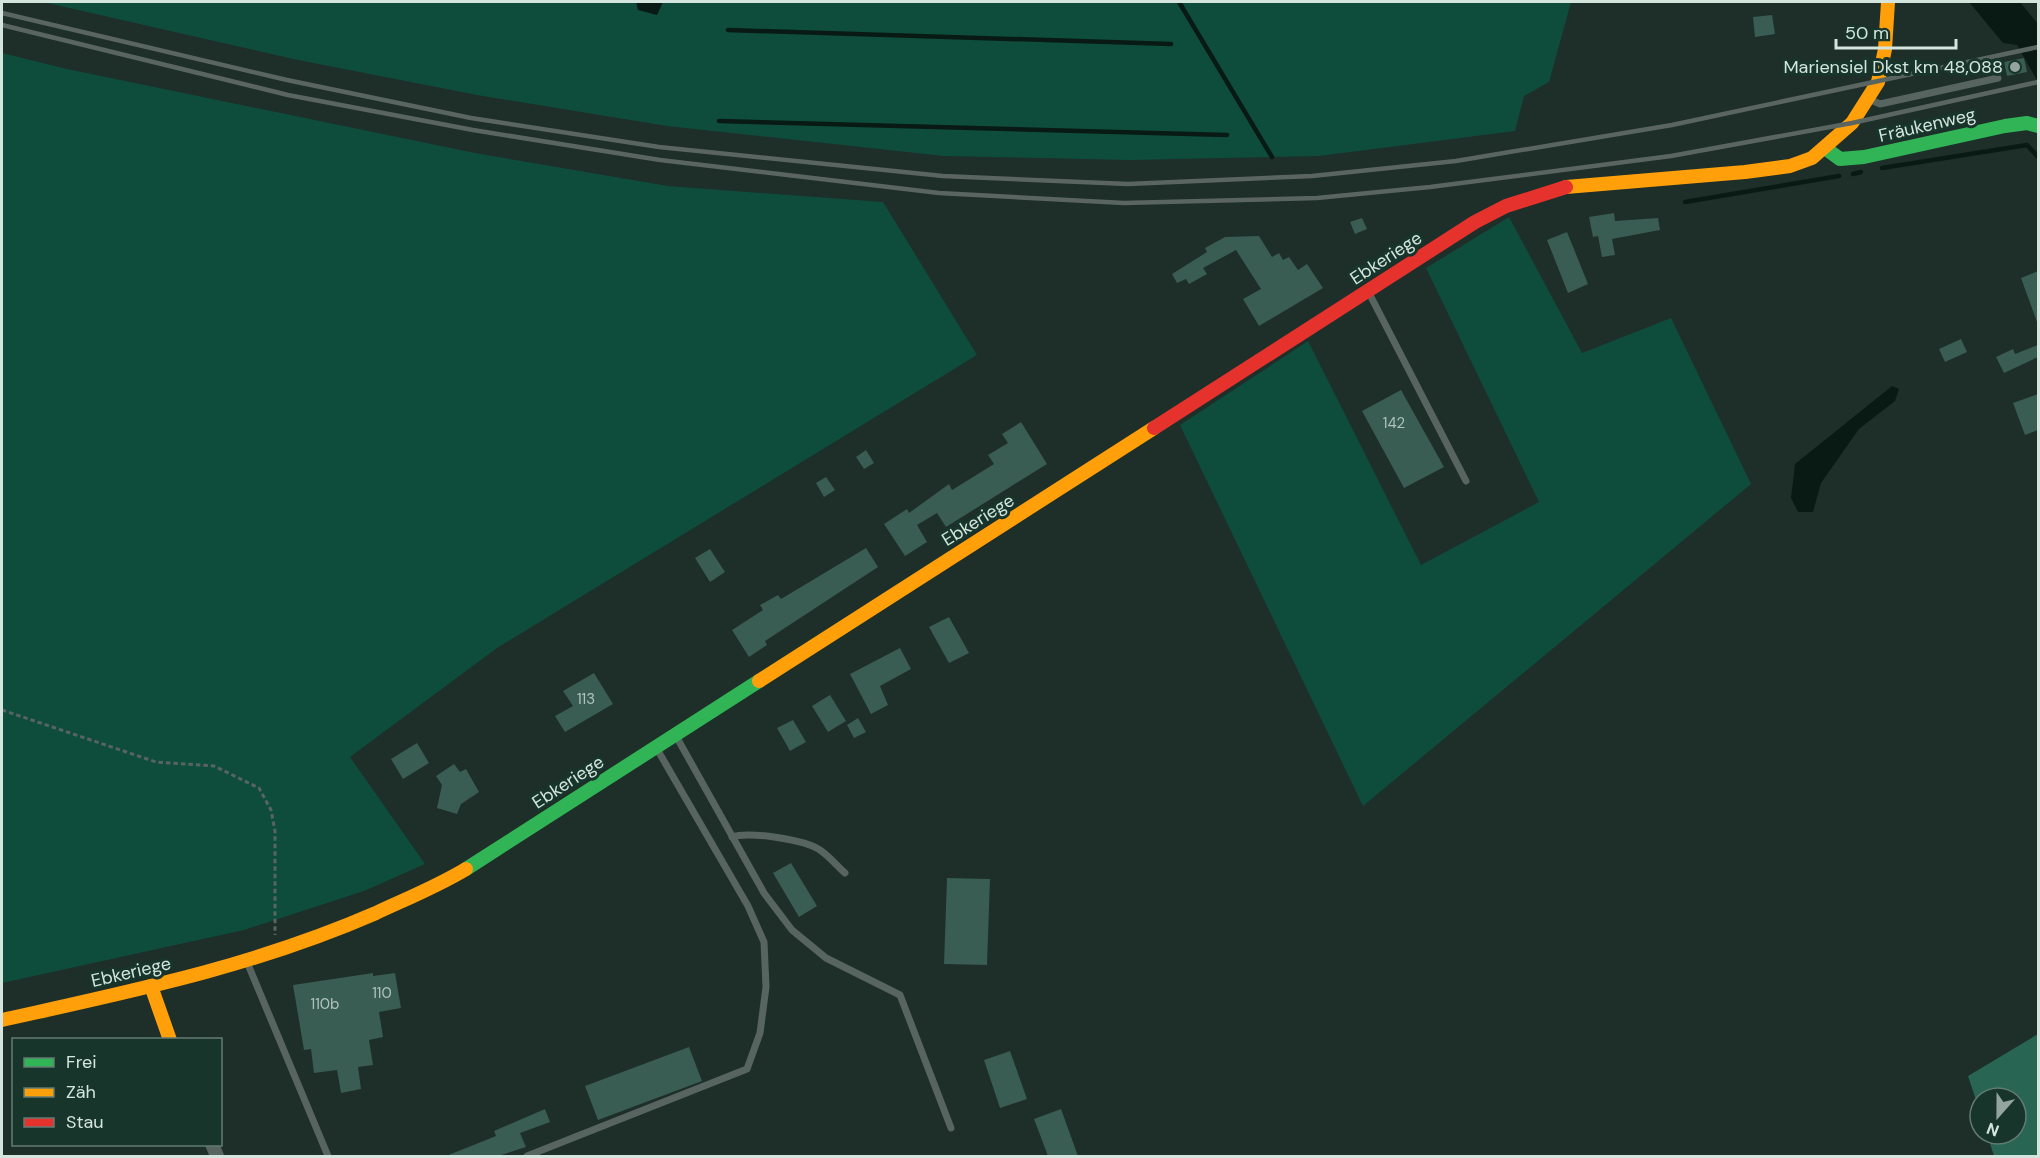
<svg xmlns="http://www.w3.org/2000/svg" width="2040" height="1158" font-family="'DM Sans',sans-serif">
<style>
.green{fill:#0e4d3c}
.forest{fill:#286553}
.water{fill:#091a14}
.lines{fill:none;stroke-linecap:round;stroke-linejoin:round}
.stream{stroke:#091a14;stroke-width:4.5}
.building{fill:#395c53}
.path{stroke:#586460;stroke-width:3;stroke-dasharray:4.5 3;stroke-linecap:butt}
.lane{stroke:#57645f;stroke-width:7}
.street{stroke:#57645f;stroke-width:14}
.fast{stroke:#30b455;stroke-width:14}
.slow{stroke:#ff9f0a;stroke-width:14}
.jam{stroke:#e5322d;stroke-width:14}
.rail{stroke:#5a6562;stroke-width:4.5}
.poi-dot{fill:#94a59f;stroke:#17352b;stroke-width:2}
.labels{text-anchor:middle;stroke-width:6;stroke-linejoin:round;paint-order:stroke}
.number-label{font-size:15px;fill:#adc3bb}
.poi-label{font-size:18px;fill:#d4e5de;stroke:#17352b;text-anchor:end}
.street-label{font-size:18px;fill:#d4e5de;stroke:#17352b}
</style>
<rect width="100%" height="100%" fill="#1e2e29"/>
<g class="green">
<path d="M43,2h1528l-22,80 -25,14 -9,35 -196,25 -190,4 -185,-4 -277,-30 -190,-31 -184,-36z"/>
<path d="M2,53l65,16 408,84 193,33 215,16 94,153 -480,293 -147,109 75,107 -61,27 -120,39 -242,53z"/>
<path d="M1509,217l73,136 89,-35 80,166 -388,322 -183,-381 128,-84 113,224 118,-63 -113,-234z"/>
</g>
<path class="forest" d="M2038,1034v122h-44l-7,-22h29v-36h-36v14l-12,-36z"/>
<g class="water">
<path d="M636,2h27l-6,13 -19,-5z"/>
<path d="M1969,2h51l18,22v58l-21,-37 -14,-2z"/>
<path d="M1892,386l7,3 -4,12 -36,28 -38,54 -8,29h-15l-7,-14 4,-34z"/>
</g>
<g class="lines">
<g class="stream">
<path d="M1179,2l93,155"/>
<path d="M728,30l443,14"/>
<path d="M719,121l508,14"/>
<path d="M1882,168l145,-23 11,12"/>
<path d="M1853,174l8,-2"/>
<path d="M1685,202l154,-26"/>
</g>
</g>
<g class="building">
<path d="M1772,15l3,19 -20,3 -2,-20z"/>
<path d="M2024,58l3,14 -20,4 -3,-14z"/>
<path d="M1614,213l1,8 43,-3 2,12 -48,9 3,16 -13,2 -4,-21 -5,1 -4,-20z"/>
<path d="M1362,218l5,11 -12,5 -5,-12z"/>
<path d="M1567,232l21,52 -20,9 -21,-53z"/>
<path d="M1259,236l13,21 7,-4 4,7 6,-3 9,13 9,-6 16,24 -64,38 -16,-27 18,-10 -25,-39 -33,18 4,6 -18,10 -3,-5 -9,4 -5,-9 35,-22 -2,-4 20,-11z"/>
<path d="M2038,271v50l-1,1 -16,-44z"/>
<path d="M1961,339l6,13 -22,10 -6,-13z"/>
<path d="M2038,345v12l-34,16 -8,-16 17,-8 2,5z"/>
<path d="M1401,390l43,77 -40,21 -42,-77z"/>
<path d="M2038,394v36l-13,5 -12,-32z"/>
<path d="M1021,422l26,42 -101,63 -9,-14 -20,12 10,17 -22,14 -21,-32 23,-15 2,4 40,-29 3,6 42,-26 -6,-9 20,-12 -6,-9z"/>
<path d="M866,450l8,13 -10,6 -8,-12z"/>
<path d="M826,477l9,13 -11,7 -8,-14z"/>
<path d="M866,548l12,19 -113,74 2,4 -18,12 -17,-27 31,-20 -3,-5 18,-10 3,4z"/>
<path d="M710,549l15,23 -15,10 -15,-24z"/>
<path d="M949,617l20,36 -20,10 -20,-36z"/>
<path d="M900,648l11,21 -31,17 8,19 -17,9 -21,-40z"/>
<path d="M594,673l19,31 -48,28 -10,-16 18,-10 -10,-15z"/>
<path d="M830,695l16,26 -18,11 -16,-26z"/>
<path d="M858,718l8,14 -12,6 -7,-13z"/>
<path d="M793,720l13,22 -16,9 -13,-23z"/>
<path d="M417,743l12,20 -26,16 -12,-20z"/>
<path d="M454,764l6,8 6,-3 13,23 -18,12 -4,10 -20,-6 5,-23 -6,-9z"/>
<path d="M791,863l26,43 -18,11 -26,-44z"/>
<path d="M947,878l43,1 -3,86 -43,-1z"/>
<path d="M373,973v3l22,-3 6,35 -22,4 4,25 -14,3 4,25 -15,2 3,22 -20,4 -4,-23 -23,3 -3,-24 -7,1 -11,-65z"/>
<path d="M689,1047l13,34 -104,39 -13,-34z"/>
<path d="M1010,1051l17,48 -27,9 -16,-48z"/>
<path d="M545,1109l5,13 -30,11 6,14 -28,9h-52l50,-20 -2,-5z"/>
<path d="M1061,1109l17,47h-30l-14,-37z"/>
</g>
<g class="lines">
<path class="path" d="M2,710l154,52 58,4 45,22 12,22 4,21v104"/>
<g class="lane">
<path d="M1869,99l11,5 118,-26"/>
<path d="M1369,293l97,188"/>
<path d="M676,736l88,157 28,37 34,28 74,37 51,133"/>
<path d="M732,837c17,-6 74,3 88,13 9,6 17,16 25,23"/>
<path d="M247,962l81,194"/>
<path d="M527,1156l220,-87 13,-36 6,-46 -2,-45 -16,-36 -91,-157"/>
</g>
<path class="street" d="M212,1144l5,12"/>
<g class="fast">
<path d="M1825,148l15,11 24,-2 141,-31 22,-3 11,3"/>
<path d="M466,869l293,-188"/>
</g>
<g class="slow">
<path d="M1566,187l179,-15 45,-6 22,-8 40,-35 26,-41 7,-33 3,-47"/>
<path d="M759,681l395,-253"/>
<path d="M151,986l19,54"/>
<path d="M2,1020c130,-29 250,-53 374,-107 30,-14 62,-27 90,-44"/>
</g>
<path class="jam" d="M1154,428l321,-206 31,-16 60,-19"/>
<g class="rail">
<path d="M2,13l285,67 184,38 188,29 284,29 185,8 184,-8 144,-15 216,-36 366,-78"/>
<path d="M2,25l286,70 185,35 187,30 279,33 185,10 193,-5 113,-11 241,-31 181,-33 186,-41"/>
</g>
</g>
<circle class="poi-dot" cx="2015" cy="67" r="6"/>
<g class="labels">
<g class="number-label">
<text x="1394" y="428">142</text>
<text x="586" y="704">113</text>
<text x="382" y="998">110</text>
<text x="325" y="1009">110b</text>
</g>
<g class="poi-label">
<text x="2003" y="73">Mariensiel Dkst km 48,088</text>
</g>
<g class="street-label">
<text transform="translate(1927 125) rotate(-13)" y="6">Fräukenweg</text>
<text transform="translate(1386 258) rotate(-33)" y="6">Ebkeriege</text>
<text transform="translate(978 520) rotate(-32)" y="6">Ebkeriege</text>
<text transform="translate(568 782) rotate(-33)" y="6">Ebkeriege</text>
<text transform="translate(131 972) rotate(-13)" y="6">Ebkeriege</text>
</g>
</g>
<rect width="2040" height="1158" fill="none" stroke="#d4e5de" stroke-width="6"/>
<rect x="12" y="1038" width="210" height="108" fill="#17352b" stroke="#637b73" stroke-width="1.5"/>
<rect x="24" y="1058" width="30" height="9" fill="#30b455" stroke="#637b73" stroke-width="1.5"/>
<text x="66" y="1068" font-size="18" fill="#d4e5de">Frei</text>
<rect x="24" y="1088" width="30" height="9" fill="#ff9f0a" stroke="#637b73" stroke-width="1.5"/>
<text x="66" y="1098" font-size="18" fill="#d4e5de">Zäh</text>
<rect x="24" y="1118" width="30" height="9" fill="#e5322d" stroke="#637b73" stroke-width="1.5"/>
<text x="66" y="1128" font-size="18" fill="#d4e5de">Stau</text>
<g transform="translate(1998 1116) rotate(201)"><circle r="28" fill="#17352b" stroke="#637b73" stroke-width="1.5"/>
<path d="M0-4.5L10 22L0 15L-10 22Z" fill="#94a59f"/>
<text y="-9" font-size="16" font-weight="bold" text-anchor="middle" fill="#d4e5de">N</text>
</g>
<path d="M1836 39v9h120v-9" fill="none" stroke="#d4e5de" stroke-width="3"/>
<text x="1845" y="39" font-size="18" fill="#d4e5de" stroke="#17352b" stroke-width="4.5" paint-order="stroke">50 m</text>
</svg>
